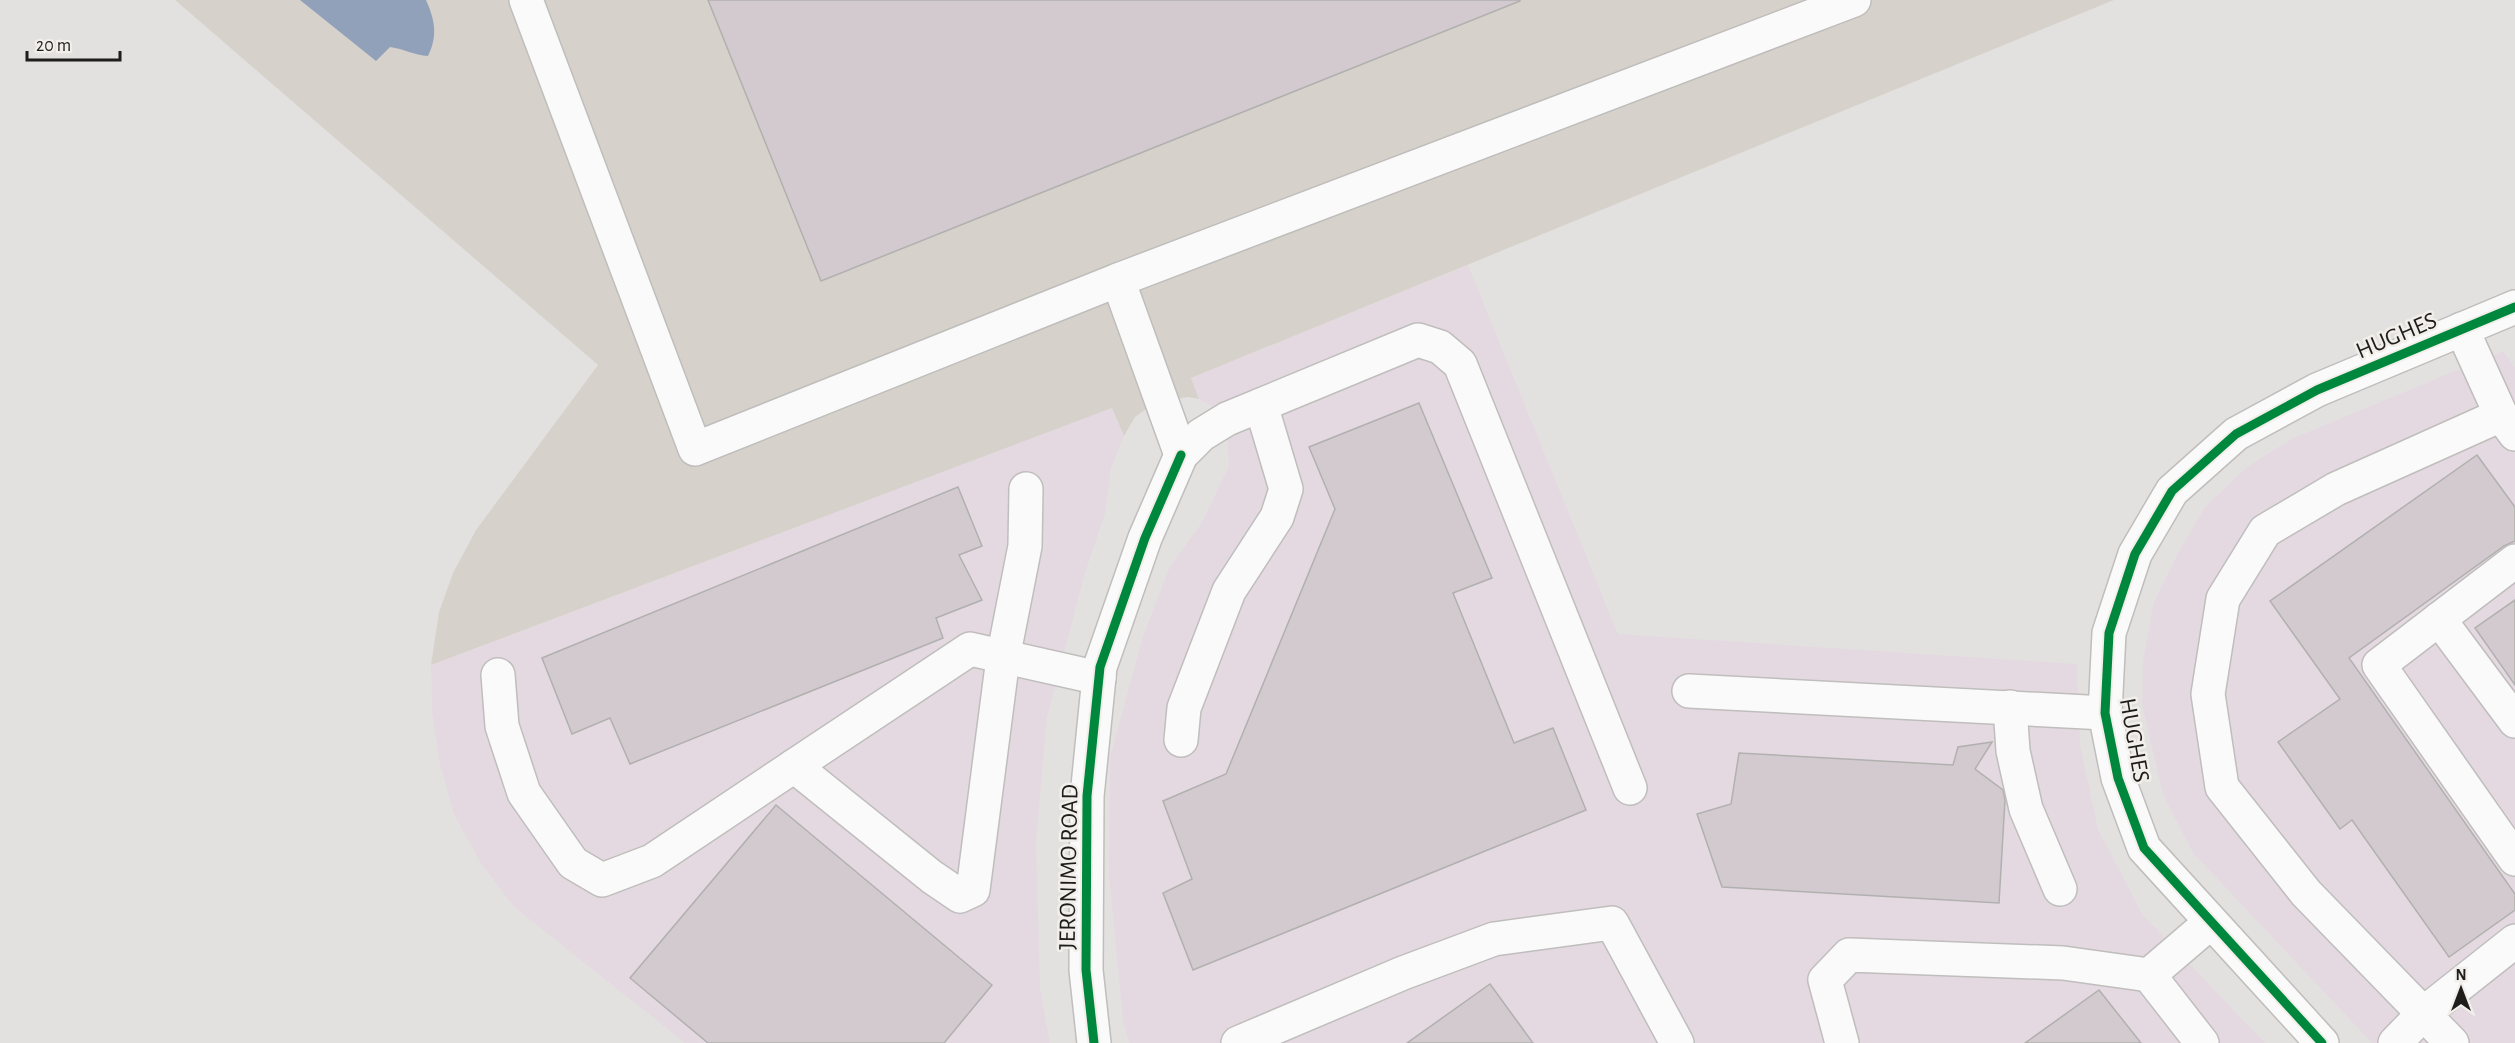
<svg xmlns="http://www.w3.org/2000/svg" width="2515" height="1043" font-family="'Alegreya Sans',sans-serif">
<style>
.commercial{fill:#e4d9e1}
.built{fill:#d6d2cb}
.water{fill:#92a1ba}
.building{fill:#d2cacf;stroke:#b1b0af;stroke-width:1.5}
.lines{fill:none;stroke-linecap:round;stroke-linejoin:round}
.minor-casing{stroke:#bfbebc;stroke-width:36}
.minor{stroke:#fbfafa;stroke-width:33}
.cycleway-casing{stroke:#f2efea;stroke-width:13}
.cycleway{stroke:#00873e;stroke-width:9}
.labels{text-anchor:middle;stroke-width:5;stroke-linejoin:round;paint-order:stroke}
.street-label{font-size:24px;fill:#1f1d1c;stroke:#f2efea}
</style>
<rect width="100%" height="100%" fill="#e3e1df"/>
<g class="commercial">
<path d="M1468,265l150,369 459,30 3,80 18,85 44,85 123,129h-1136l-6,-21 -14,-148 1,-117 33,-121 27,-70 31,-42 28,-58 -2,-29 -11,-28 -17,-10 -8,-21z"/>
<path d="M2503,351l12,16v676h-143l-179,-190 -30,-58 -21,-91 1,-43 10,-57 26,-53 26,-44 42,-40 44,-28z"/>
<path d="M1112,408l12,28 -13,32 -6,46 -20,59 -38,145 -11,123 4,146 10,56h-365l-171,-136 -34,-45 -26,-48 -14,-49 -8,-53 -1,-47z"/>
</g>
<path class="built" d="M175,0h1939l-923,378 8,21 -11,-2 -32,5 -21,15 -11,19 -12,-28 -681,257 8,-53 14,-39 23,-43 122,-165z"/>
<path class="water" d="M300,0h126c9,20 12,36 2,56 -14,-1 -24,-7 -38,-9l-14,14z"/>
<g class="building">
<path d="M708,0h812v1l-699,280z"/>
<path d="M1419,403l73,175 -39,15 61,150 39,-15 33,82 -393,160 -30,-77 29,-14 -29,-78 63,-27 109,-265 -26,-62z"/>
<path d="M2477,455l38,52v34l-11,5 -155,112 166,236v16l-66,47 -97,-137 -12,9 -62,-87 62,-43 -70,-98z"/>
<path d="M958,487l24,59 -23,9 23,45 -46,18 7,20 -313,126 -20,-46 -38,16 -30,-76z"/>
<path d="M2515,600v85l-40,-57z"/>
<path d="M1992,742l-17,27 28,21 2,10 -6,103 -277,-16 -25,-73 34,-10 8,-51 214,12 5,-18z"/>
<path d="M776,805l216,180 -48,58h-236l-78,-65z"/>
<path d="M1490,984l43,59h-126z"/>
<path d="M2099,990l42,53h-116z"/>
</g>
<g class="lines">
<g class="minor-casing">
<g id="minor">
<path d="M526,0l169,449 423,-169"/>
<path d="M2462,329l39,86 14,19"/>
<path d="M1181,455l-63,-175 736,-280"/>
<path d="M2515,561l-136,104 136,194"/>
<path d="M2439,619l76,102"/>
<path d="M498,675l4,51 22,67 49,70 29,17 50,-19 142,-95 138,111 28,19 13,-6 30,-232 22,-112 1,-57"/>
<path d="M1689,691l416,22"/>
<path d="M2010,707l3,44 13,58 34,80"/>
<path d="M1181,740l3,-32 45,-117 48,-74 9,-28 -25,-84"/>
<path d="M794,766l176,-117 129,29"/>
<path d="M2149,975l53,68"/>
<path d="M1094,1043l-8,-73 1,-174 13,-129 45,-129 36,-83 20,-20 26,-16 191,-79 22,7 20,17 170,424"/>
<path d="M1238,1043l165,-70 91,-34 118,-16 65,120"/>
<path d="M1842,1043l-17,-63 24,-25 214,8 86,12 62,-53"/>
<path d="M2322,1043l-178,-195 -26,-70 -13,-65 4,-80 26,-79 37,-63 64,-57 81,-44 198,-83"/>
<path d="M2395,1043l29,-30 91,-72"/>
<path d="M2452,1043l-146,-150 -84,-106 -14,-93 15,-95 42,-68 71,-42 165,-74"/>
</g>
</g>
<use href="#minor" class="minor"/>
<g class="cycleway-casing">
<g id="cycleway">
<path d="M1094,1043l-8,-73 1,-174 13,-129 45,-129 36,-83"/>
<path d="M2322,1043l-178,-195 -26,-70 -13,-65 4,-80 26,-79 37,-63 64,-57 81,-44 198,-83"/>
</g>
</g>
<use href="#cycleway" class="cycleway"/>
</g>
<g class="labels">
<g class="street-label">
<text transform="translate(2396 335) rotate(-23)" y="8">HUGHES</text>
<text transform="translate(2135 740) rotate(80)" y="8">HUGHES</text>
<text transform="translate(1068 867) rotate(-89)" y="8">JERONIMO ROAD</text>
</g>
</g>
<g transform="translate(2461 989)" stroke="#f2efea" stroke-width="4.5" paint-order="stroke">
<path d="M0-4.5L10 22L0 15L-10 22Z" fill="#1f1d1c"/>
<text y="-9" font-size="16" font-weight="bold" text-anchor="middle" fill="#1f1d1c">N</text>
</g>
<path d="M27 51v9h93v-9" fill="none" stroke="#1f1d1c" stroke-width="3"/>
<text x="36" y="51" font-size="18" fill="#1f1d1c" stroke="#f2efea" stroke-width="4.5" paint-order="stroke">20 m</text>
</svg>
